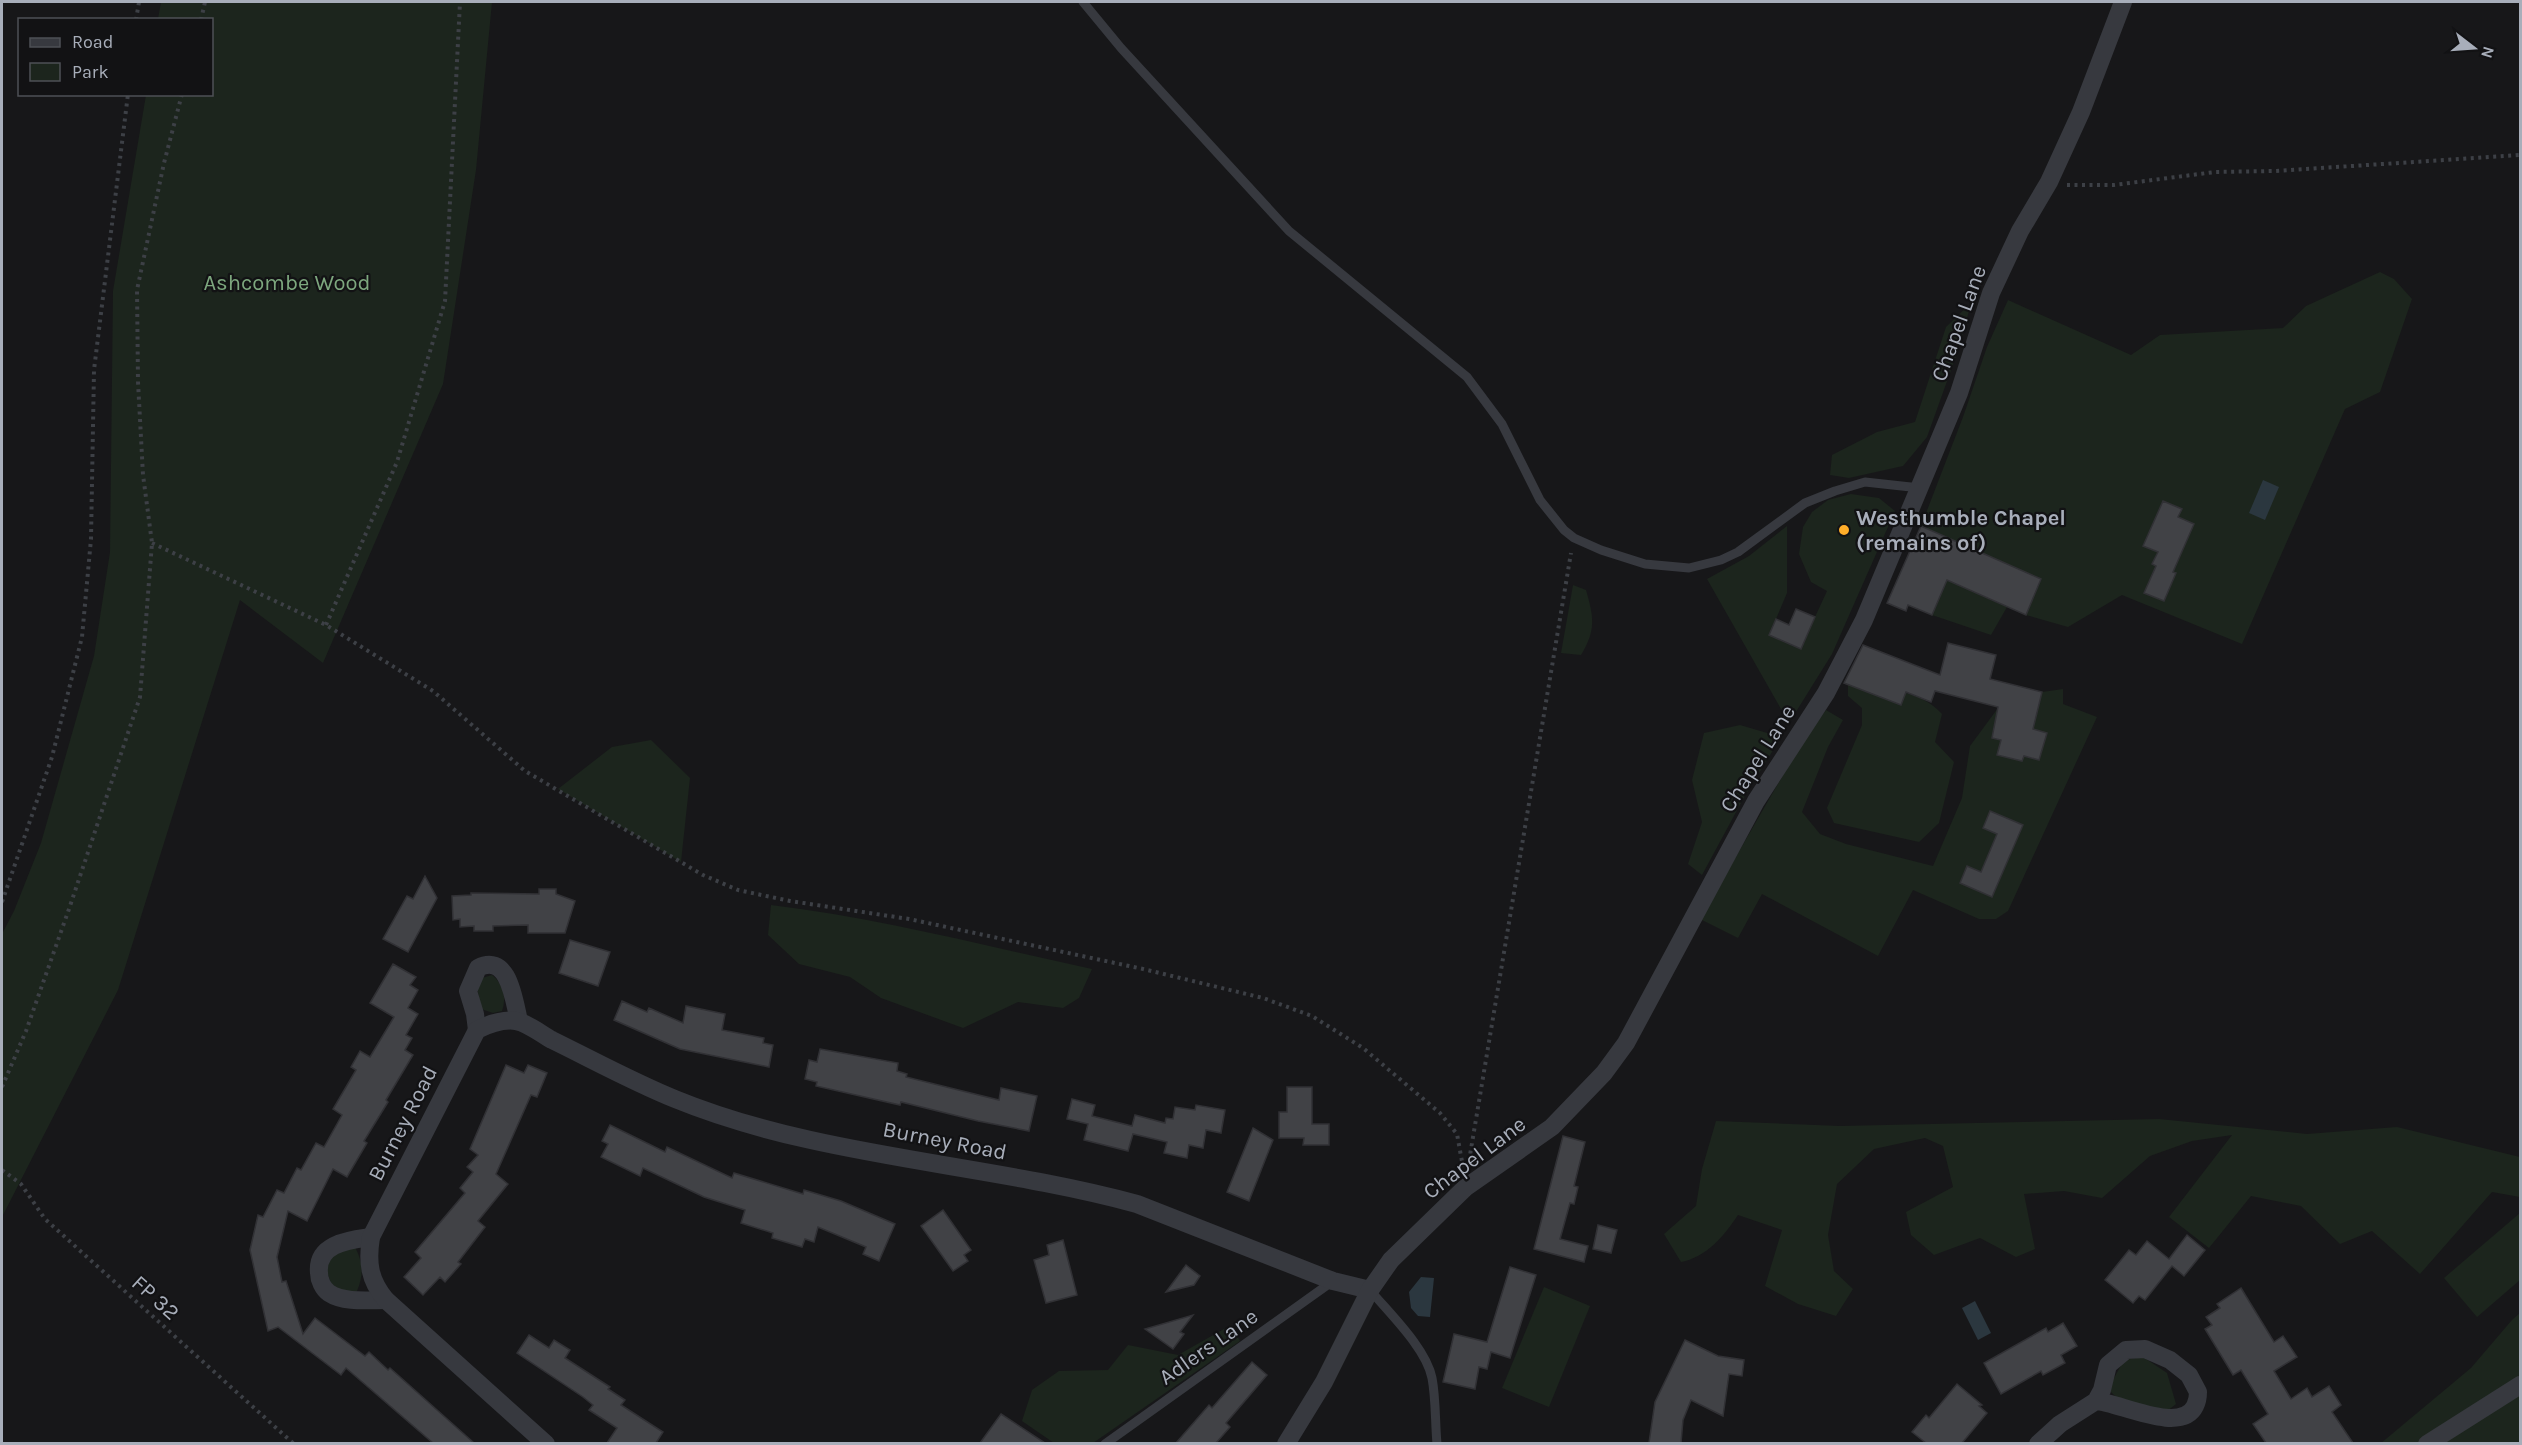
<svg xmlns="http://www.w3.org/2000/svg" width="2522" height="1445" font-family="Karla,sans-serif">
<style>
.green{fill:#1c251d}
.water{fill:#2b373f}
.building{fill:#414246;stroke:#313135;stroke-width:1.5}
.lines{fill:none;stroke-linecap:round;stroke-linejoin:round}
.path{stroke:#3d4046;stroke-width:4;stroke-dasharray:3 4.5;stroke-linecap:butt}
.lane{stroke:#37393f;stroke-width:9}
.street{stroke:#37393f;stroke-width:18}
.poi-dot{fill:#ffae29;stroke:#121214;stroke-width:2}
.labels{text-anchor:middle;stroke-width:4.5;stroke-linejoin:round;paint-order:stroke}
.park-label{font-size:22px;fill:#7da77e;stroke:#121214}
.street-label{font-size:22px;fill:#a8aeba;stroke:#121214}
.poi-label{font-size:22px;font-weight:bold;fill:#a8aeba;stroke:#121214;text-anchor:start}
</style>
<rect width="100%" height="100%" fill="#171719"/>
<g class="green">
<path d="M161,2h331l-16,168 -33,214 -120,279 -83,-63 -122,390 -116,227v-283l12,-23 27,-68 53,-187 16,-104 3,-261 33,-196 66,-1v-74l-54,-1z"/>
<path d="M2380,272l14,7 18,20 -32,93 -35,17 -103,235 -120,-49 -54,32 -42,-12 15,-36 -120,-53 42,-109 24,-70 21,-47 123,55 29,-20 123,-7 23,-22z"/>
<path d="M1971,303l-11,42 -33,92 -24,29 -54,12 -19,-3 2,-20 45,-23 38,-10 31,-95z"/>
<path d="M1851,494l28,4 16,13 -63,143 -43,69 -82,-144 42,-23 38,-30v67l-11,26 13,6 7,-16 19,8 12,-26 -16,-9 -12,-28 4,-27 9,-15 16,-12z"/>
<path d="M1947,580l60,27 -16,28 -59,-20z"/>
<path d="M1573,585l13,5c8,28 10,40 -5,65l-20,-2z"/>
<path d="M1848,684c32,5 71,4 94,30l-7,28 19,20 -15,61 -20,19 -85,-19 -7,-15 35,-83v-17l-14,-12z"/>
<path d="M2063,689v15l34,13 -89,194 -12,8h-17l-66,-29 -35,66 -116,-62 -24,44 -38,-19 105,-182 21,-27 17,10 -15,27 -26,65 18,22 26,10 87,22 29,-68 8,-52 28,-38 37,9 7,-25z"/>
<path d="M1740,725l41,12 -39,64 -40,74 -14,-11 14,-42 -10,-42 12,-47z"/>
<path d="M651,740l39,38 -9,84 -123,-73 54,-42z"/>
<path d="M771,905c109,13 214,41 321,64l-13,29 -16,10 -45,-6 -55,26 -82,-30 -31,-21 -51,-13 -31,-29z"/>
<path d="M492,975c11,9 15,22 10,36l-9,2 -12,-4 -4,-22 5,-9z"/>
<path d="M2159,1119l148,15 90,-7 123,30v40l-28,-5 -72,82 -48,-43 -32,13 -39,-38 -50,-10 -42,52 -40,-31 63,-82 -40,6 -42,15 -48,42 -38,-7 -40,3 11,55 -19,8 -36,-19 -46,17 -23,-20 -5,-23 47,-25 -10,-41 -18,-8 -51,11 -37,35 -9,51 6,36 19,18 -17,27 -38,-12 -33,-18 17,-56 -44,-15c-14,21 -31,42 -57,47l-17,-28 32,-28 6,-37 14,-48 124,5z"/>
<path d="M2520,1213v67l-43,37 -33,-39z"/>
<path d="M355,1247c8,16 9,27 2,44l-12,2 -13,-7 -6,-17 5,-15z"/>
<path d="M1544,1287l46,19 -41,101 -47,-19z"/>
<path d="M2520,1313v130l-140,1 91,-76 41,-48z"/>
<path d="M1231,1325l9,16 -147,102h-39l-32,-22 10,-31 27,-19 49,-1 20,-25 50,10z"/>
<path d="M2143,1357l24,16 9,31 -9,7 -49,-12 -10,-10 16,-29z"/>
</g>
<g class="water">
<path d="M2263,480l16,7 -14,33 -16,-7z"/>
<path d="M1421,1277l13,1 -4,39 -12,-1 -7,-8 -2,-16z"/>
<path d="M1975,1301l16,32 -13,7 -16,-32z"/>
</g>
<g class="building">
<path d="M2163,501l19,8 -4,8 16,7 -21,48 3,1 -12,28 -20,-8 12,-27 -4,-2 6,-12 -15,-6z"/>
<path d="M1921,526l120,53 -15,36 -79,-35 -15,35 -24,-10 -2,6 -19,-8z"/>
<path d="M1796,609l19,8 -14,32 -32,-14 7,-16 13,6z"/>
<path d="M1948,643l48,12 -6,24 52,13 -9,37 14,4 -8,27 -15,-4 -2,5 -25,-6 4,-15 -9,-2 6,-31 -63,-16 -4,11 -25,-10 -5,13 -57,-22 19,-38 77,30z"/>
<path d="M1990,811l33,14 -31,72 -32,-14 7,-17 14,6 16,-38 -14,-6z"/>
<path d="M425,876l12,22 -29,54 -25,-13 24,-43 6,3z"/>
<path d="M539,889h17v5l19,7 -10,32h-37v-8l-35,1v5h-19v-5l-14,1v-8l-7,1 -1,-24 19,-1v-2l68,1z"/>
<path d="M570,940l40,12 -12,34 -39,-13z"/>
<path d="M393,964l23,13 -6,8 8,5 -10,18 10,6 -12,21 6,3 -7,12 8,5 -27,45 2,2 -24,39 3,2 -20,34 -14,-8 -26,52 -19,-10 -11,46 5,25 4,-1 17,53 12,-16 50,38 4,-4 19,18 2,-2 84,75h-41l-87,-75 -5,7 -63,-48 -10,4 -18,-81 8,-35 5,2 14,-27 7,3 13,-25 4,2 15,-27 8,4 18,-32 -9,-6 23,-39 -5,-3 9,-16 10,6 24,-40 -24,-14z"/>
<path d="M622,1001l25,11 2,-4 34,15 3,-17 39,8 -3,16 42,8 -1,5 10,2 -4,22 -89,-18 -66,-29z"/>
<path d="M820,1049l78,14 -1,8 10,3 -1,3 93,23 2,-12 36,8 -8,35 -51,-10 -77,-19 -1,3 -84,-19 1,-4 -12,-3 4,-19 8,2z"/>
<path d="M506,1065l18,8 4,-8 19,8 -10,24 -6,-2 -35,79 12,10 -30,37 7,6 -27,35 3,2 -16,18 -5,-5 -17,18 -19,-18 17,-19 -6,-6 50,-59 -5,-5 13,-16 -6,-5 11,-12 -8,-6z"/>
<path d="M1287,1087h25v37h17v21h-26l1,-7h-25v-26h8z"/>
<path d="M1072,1099l23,6 -3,11 40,10 3,-11 30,8 1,-5 7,1 2,-12 20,3 1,-5 29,5 -4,23 -15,-3 -3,18 -14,-3 -2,13 -23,-5 3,-11 -34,-8 -5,17 -44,-11 4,-16 -21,-5z"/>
<path d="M610,1125l55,27 2,-5 65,31 2,-5 69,21 1,-4 37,11 54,23 -16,37 -16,-7 3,-7 -48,-20 -4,15 -9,-3 -3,8 -30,-9 1,-5 -32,-10 4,-13 -41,-13 -61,-29 -3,8 -39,-19 7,-13 -6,-3z"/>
<path d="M1253,1128l20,12 -24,61 -22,-9z"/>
<path d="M1563,1136l22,6 -11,44 4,1 -4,17 -4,-1 -10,36 28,7 -4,16 -50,-13z"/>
<path d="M943,1210l28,40 -7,5 4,6 -15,10 -32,-45z"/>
<path d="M1598,1225l19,5 -6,23 -18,-4z"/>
<path d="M2187,1235l18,15 -21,26 -12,-10 -27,34 -6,-4 -6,7 -28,-23 24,-30 7,5 11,-14 22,18z"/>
<path d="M1063,1240l14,55 -31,8 -12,-43 15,-5 -2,-10z"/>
<path d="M1186,1265l14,11 -6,9 -28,7z"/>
<path d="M1510,1267l26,8 -26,83 -19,-6 -4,17 -8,-2 -4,22 -32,-7 11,-48 33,8z"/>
<path d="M2241,1288l33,54 9,-6 14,21 -23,14 17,28 16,-11 5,9 17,-11 12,19 -9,7 21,31h-87l-13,-19 15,-10 -27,-44 -8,5 -28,-46 7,-4 -6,-8 14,-9 -3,-4z"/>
<path d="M1193,1315l-13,17 4,2 -11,15 -28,-20z"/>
<path d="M2063,1323l14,23 -16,9 4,8 -22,12 -2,-4 -40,23 -17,-31 62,-35 2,4z"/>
<path d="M529,1335l20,13 5,-8 16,10 -5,8 45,29 -2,2 17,11 -4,5 42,27 -7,11h-49l10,-15 -28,-18 4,-5 -10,-8 -66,-44z"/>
<path d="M1685,1340l33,16 26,4 -2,16 -13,-2 -6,42 -32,-16 -8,20 -2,23h-32l6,-41z"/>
<path d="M1252,1362l15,13 -41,48 4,4 -14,16h-40l33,-38 3,3z"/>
<path d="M1957,1384l25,21 -3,1 8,7 -25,30h-36l-14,-11 14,-17 3,3z"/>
<path d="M1001,1414l44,29h-65z"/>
</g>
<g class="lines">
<g class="path">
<path d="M136,20l3,-18"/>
<path d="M201,20l4,-18"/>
<path d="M2067,185h47l101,-13 61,-1 244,-16"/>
<path d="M152,543l174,82 107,66 92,80 178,104 35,15 52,11 119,18 234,50 120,29 49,18 51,32 77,65 17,21 6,33"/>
<path d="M326,625l71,-163 48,-161 15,-299"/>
<path d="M2,902l50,-145 30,-120 9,-98 3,-169 34,-276"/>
<path d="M2,1087l24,-56 43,-122 71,-212 12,-154 -9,-68 -5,-93 -1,-92 27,-127 18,-69"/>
<path d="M1469,1161l102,-608"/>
<path d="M2,1170l19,14 24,35 249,225"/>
</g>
<g class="lane">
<path d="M1083,2l38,46 168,183 178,146 35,47 38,76 24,30 10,8 27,12 44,14 44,4 32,-8 17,-8 67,-49 30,-12 30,-9 55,6"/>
<path d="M1370,1290c19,23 56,58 62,88 4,21 3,44 5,66"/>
<path d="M1105,1444l228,-163"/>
</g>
<g class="street">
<path d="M477,1030l-2,-16 -7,-23 10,-23c31,-16 36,33 41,53"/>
<path d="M371,1237c-21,3 -55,6 -52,36 0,7 4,16 10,20 15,10 40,7 57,7"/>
<path d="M546,1444l-160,-144c-17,-20 -19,-38 -15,-63l106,-207c12,-6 25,-11 39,-9 12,2 25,13 36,19 41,20 81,42 123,59 144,59 312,64 462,105l196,77 37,9"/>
<path d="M1286,1444l38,-62 46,-92 21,-30 74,-72 87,-61 52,-54 22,-30 130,-242 70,-108 38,-73 95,-227 32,-100 29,-62 29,-49 32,-70 42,-110"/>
<path d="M2038,1444l22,-20 36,-23 6,-11 6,-25 18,-15 19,-1 25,11 19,15 9,17c0,4 -1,10 -3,14 -14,29 -77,-4 -99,-5"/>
<path d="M2427,1444l93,-59"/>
</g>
</g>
<circle class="poi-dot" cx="1844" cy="530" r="6"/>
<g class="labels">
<g class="park-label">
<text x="287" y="290">Ashcombe Wood</text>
</g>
<g class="street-label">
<text transform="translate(1958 323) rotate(-70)" y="8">Chapel Lane</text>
<text transform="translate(1757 758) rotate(-58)" y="8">Chapel Lane</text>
<text transform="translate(402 1123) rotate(-63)" y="8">Burney Road</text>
<text transform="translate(945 1140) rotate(11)" y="8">Burney Road</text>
<text transform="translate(1474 1157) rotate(-37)" y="8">Chapel Lane</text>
<text transform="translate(156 1297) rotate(42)" y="8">FP 32</text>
<text transform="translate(1208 1346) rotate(-35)" y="8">Adlers Lane</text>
</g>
<g class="poi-label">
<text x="1856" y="525">Westhumble Chapel<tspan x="1856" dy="25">(remains of)</tspan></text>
</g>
</g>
<rect width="2522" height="1445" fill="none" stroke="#a8aeba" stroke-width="6"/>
<rect x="18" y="18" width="195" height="78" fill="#121214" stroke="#4e5056" stroke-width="1.5"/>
<rect x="30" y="38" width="30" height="9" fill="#37393f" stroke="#4e5056" stroke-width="1.5"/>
<text x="72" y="48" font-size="18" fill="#a8aeba">Road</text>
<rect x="30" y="63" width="30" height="18" fill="#1c251d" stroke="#4e5056" stroke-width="1.5"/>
<text x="72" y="78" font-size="18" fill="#a8aeba">Park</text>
<g transform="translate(2474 48) rotate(107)" stroke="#121214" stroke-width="4.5" paint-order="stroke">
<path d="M0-4.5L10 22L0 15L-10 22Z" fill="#a8aeba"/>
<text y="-9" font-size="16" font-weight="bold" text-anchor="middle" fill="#a8aeba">N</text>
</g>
</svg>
